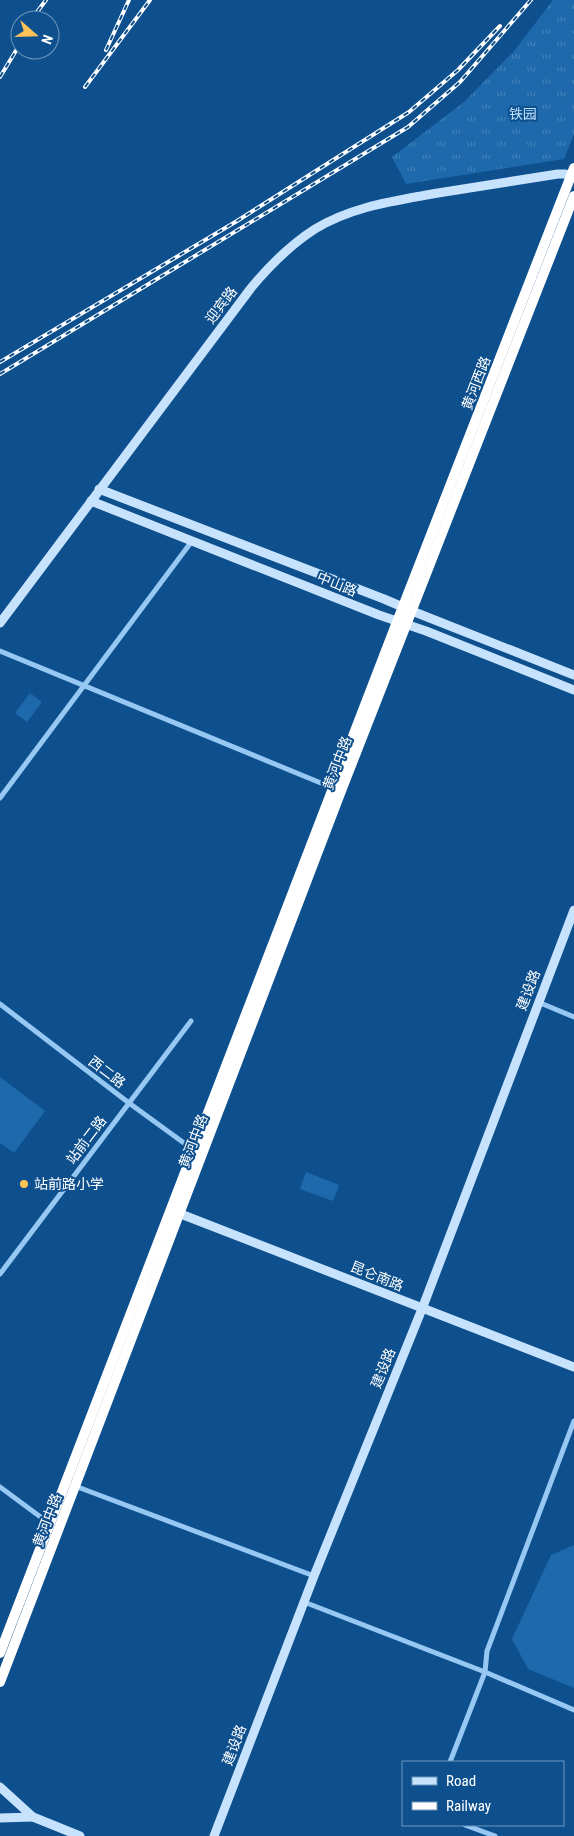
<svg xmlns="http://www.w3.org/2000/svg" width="574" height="1836" font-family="'Roboto Condensed','Noto Sans SC',sans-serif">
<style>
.grass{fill:url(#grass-tufts)}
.garden{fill:#1d69ac}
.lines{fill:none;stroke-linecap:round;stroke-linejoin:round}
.street{stroke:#96c8f3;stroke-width:5}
.secondary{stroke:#c6e2fd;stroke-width:9}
.highway{stroke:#fff;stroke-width:10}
.rail-casing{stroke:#fff;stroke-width:4}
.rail{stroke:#0e508e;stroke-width:2;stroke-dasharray:5.5;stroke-linecap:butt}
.poi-dot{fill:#ffc259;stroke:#0e508e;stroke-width:2}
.labels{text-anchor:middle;stroke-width:4;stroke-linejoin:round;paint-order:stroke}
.park-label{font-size:14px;fill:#bee0fe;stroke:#0e508e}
.street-label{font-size:14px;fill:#fff;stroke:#0e508e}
.poi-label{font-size:14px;fill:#fff;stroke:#0e508e;text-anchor:start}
</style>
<defs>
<pattern id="grass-tufts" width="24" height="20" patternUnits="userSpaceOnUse" patternTransform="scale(1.25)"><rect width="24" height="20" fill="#1d69ac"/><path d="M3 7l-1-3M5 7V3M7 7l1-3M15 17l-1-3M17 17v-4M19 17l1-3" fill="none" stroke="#3f80b8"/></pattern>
</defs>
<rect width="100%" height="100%" fill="#0e508e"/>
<path class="grass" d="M553,0h21v134l-10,25 -158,25 -14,-27 72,-55 50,-51z"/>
<g class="garden">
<path d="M30,693l12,9 -15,20 -12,-9z"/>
<path d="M0,1077l45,34 -31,42 -14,-10z"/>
<path d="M306,1172l33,13 -6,16 -33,-12z"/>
<path d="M574,1545v143l-46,-19 -16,-30 39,-84z"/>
</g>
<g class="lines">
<g class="street">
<path d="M0,651l333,137"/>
<path d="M0,798l192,-257"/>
<path d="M538,1002l36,15"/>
<path d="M0,1004l129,99 66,48"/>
<path d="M0,1274l191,-253"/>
<path d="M75,1486l239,90"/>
<path d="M0,1487l50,37"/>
<path d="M304,1602l181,70 89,38"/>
<path d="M450,1762l35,-90 2,-21 87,-230"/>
<path d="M465,1825l30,11"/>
</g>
<g class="secondary">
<path d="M99,489l285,110 28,12 162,64"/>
<path d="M91,501l288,114 47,16 148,59"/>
<path d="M0,623l251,-335c19,-23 39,-43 64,-59 38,-23 80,-28 123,-36 40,-6 80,-13 120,-19h7l9,2"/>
<path d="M173,1211l401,156"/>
<path d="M0,1787l33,30 47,19"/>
<path d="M0,1818l33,-1"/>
<path d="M214,1836l100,-260 108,-267 152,-399"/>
</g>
<g class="highway">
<path d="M0,1653l397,-1031 177,-454"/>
<path d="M0,1682l341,-891 233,-595"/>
</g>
<g class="rail-casing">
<g id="rail">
<path d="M31,20l15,-20"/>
<path d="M106,50l23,-50"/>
<path d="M0,77l20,-33"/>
<path d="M85,87l65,-87"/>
<path d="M0,362l237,-141 172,-109 49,-42 42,-44"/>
<path d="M0,374l408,-247 52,-45 71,-82"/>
</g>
</g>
<use href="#rail" class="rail"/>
</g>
<circle class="poi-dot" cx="24" cy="1184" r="5"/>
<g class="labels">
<g class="park-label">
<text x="523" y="119">铁园</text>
</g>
<g class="street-label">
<text transform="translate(221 305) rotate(-53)" y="5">迎宾路</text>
<text transform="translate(476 383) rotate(-69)" y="5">黄河西路</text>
<text transform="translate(337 584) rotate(22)" y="5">中山路</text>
<text transform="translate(337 763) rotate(-69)" y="5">黄河中路</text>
<text transform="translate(528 990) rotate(-69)" y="5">建设路</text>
<text transform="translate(107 1072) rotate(37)" y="5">西二路</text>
<text transform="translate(86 1140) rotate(-53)" y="5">站前二路</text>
<text transform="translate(193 1141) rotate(-69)" y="5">黄河中路</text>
<text transform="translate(377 1276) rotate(22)" y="5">昆仑南路</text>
<text transform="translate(383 1368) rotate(-68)" y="5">建设路</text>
<text transform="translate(47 1520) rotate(-69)" y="5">黄河中路</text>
<text transform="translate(234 1745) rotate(-69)" y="5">建设路</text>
</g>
<g class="poi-label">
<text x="34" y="1189">站前路小学</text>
</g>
</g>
<rect x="402" y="1761" width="162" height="65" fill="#0e508e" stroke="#6e96bb"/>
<rect x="412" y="1777" width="25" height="8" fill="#c6e2fd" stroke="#6e96bb"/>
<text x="446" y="1786" font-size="15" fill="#ffffff">Road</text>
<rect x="412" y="1802" width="25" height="8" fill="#ffffff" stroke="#6e96bb"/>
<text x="446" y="1811" font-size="15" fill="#ffffff">Railway</text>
<g transform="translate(35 35) rotate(110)"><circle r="24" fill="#0e508e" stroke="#6e96bb"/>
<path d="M0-4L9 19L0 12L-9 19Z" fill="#ffc259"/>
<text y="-8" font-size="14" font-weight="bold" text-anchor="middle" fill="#ffffff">N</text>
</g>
</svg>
